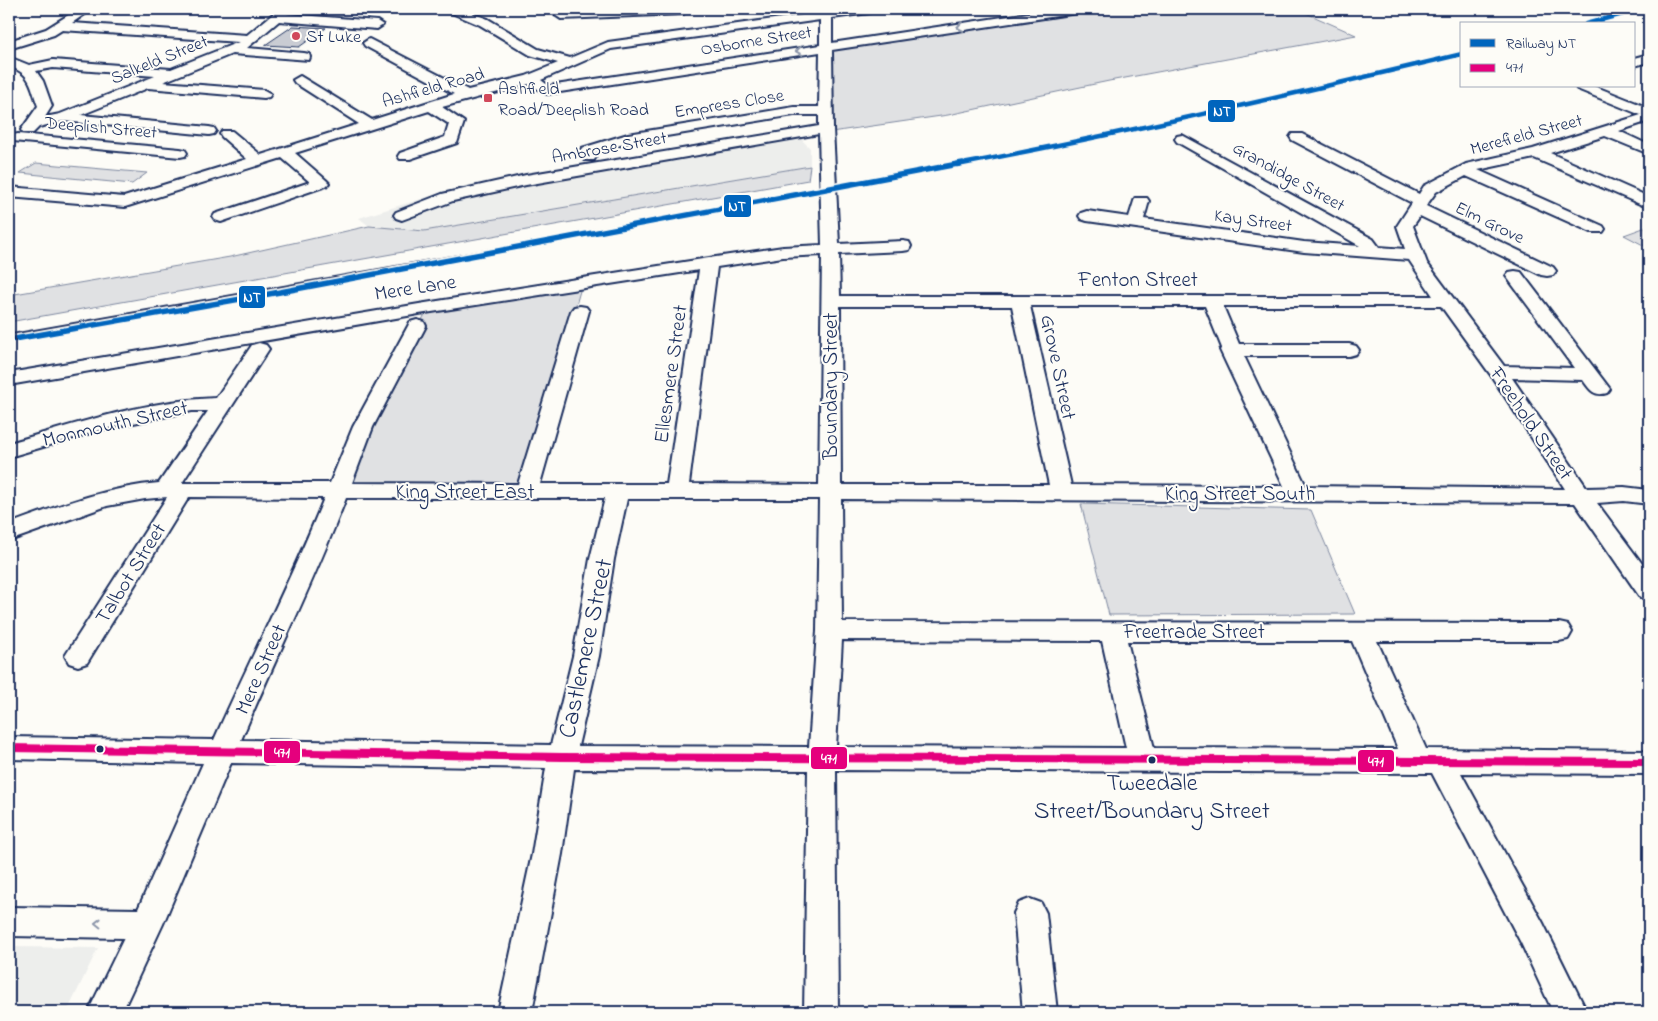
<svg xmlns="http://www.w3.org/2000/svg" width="1658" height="1021" font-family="'Indie Flower',sans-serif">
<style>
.built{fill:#edeeec}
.green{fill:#e0e1e3;stroke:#7e88a0}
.building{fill:#c9ccd3;stroke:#1b2f5e}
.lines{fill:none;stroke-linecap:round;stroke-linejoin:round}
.street-casing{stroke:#1b2f5e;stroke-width:4}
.street{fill:#fdfcf7;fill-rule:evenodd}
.rail{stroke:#1b2f5e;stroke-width:3}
.bus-1-casing{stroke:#fdfcf7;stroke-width:12}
.bus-1{stroke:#e5007d;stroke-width:8}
.rail-1-far1-casing{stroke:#fdfcf7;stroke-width:7}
.rail-1-casing{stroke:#fdfcf7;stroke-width:9}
.rail-1-far1{stroke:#0065bd;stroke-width:4.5}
.rail-1{stroke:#0065bd;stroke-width:5.5}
.oneway{stroke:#8c96aa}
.poi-dot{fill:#d1495b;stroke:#fdfcf7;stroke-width:2}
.bus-dot{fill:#1b2f5e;stroke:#fdfcf7;stroke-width:2}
.labels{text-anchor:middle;stroke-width:4;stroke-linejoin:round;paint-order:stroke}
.far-poi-label{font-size:18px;fill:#1b2f5e;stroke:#fdfcf7;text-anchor:start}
.far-street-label{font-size:18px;fill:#1b2f5e;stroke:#fdfcf7}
.street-label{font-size:21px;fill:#1b2f5e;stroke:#fdfcf7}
.near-bus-label{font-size:24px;fill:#1b2f5e;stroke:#fdfcf7}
.near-street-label{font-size:25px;fill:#1b2f5e;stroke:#fdfcf7}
.line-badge{stroke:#fdfcf7;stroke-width:2}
.badge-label{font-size:14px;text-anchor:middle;font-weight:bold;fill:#fff}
</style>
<rect width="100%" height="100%" fill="#fdfcf7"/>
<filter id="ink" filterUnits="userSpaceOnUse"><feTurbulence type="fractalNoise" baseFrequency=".02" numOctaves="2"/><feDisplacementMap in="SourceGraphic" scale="10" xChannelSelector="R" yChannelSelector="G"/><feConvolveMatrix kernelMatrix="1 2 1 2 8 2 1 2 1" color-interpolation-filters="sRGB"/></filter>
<g filter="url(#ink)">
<g class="built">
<path d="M807,126l-4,15 7,7v18l-386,65 -55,-5 -10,-8 101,-31 57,-12z"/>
<path d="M9,947l89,1 -31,64h-58z"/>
</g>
<g class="green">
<path d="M1113,9h184l59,26 -247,46 -161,34 -117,17 -1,-82z"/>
<path d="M36,163l111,10 -15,11 -112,-11z"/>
<path d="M810,166l-2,14 -799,142v-27l221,-38 139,-31 55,5z"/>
<path d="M1649,226v22l-25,-13z"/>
<path d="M582,284l-59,204 -178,1 26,-67 53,-106v-6z"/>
<path d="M1081,504l230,6 44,104 -246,1z"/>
</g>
<path class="building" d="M293,26l33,2 -27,19 -34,-2z"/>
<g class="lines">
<g class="street-casing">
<g id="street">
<path d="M78,9h14l-20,14 175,12 32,-26h13l-5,5 90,7 6,4 -6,4 -98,-8 -32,27 57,5 5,1 1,3 -1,3 -77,-6 -69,28 101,8 7,4 -2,3 -5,1 -116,-10 -67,27 128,12 5,1 2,3 -2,3 -5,1 -146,-14 -24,6 -6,6h-10l-2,-3 17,-24c-8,-22 -6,-31 -29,-40v-9l20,8 24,-5 118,9 68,-27 -177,-12 -8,5 -45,14v-8l37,-12zM53,68l102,8 -95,38 -15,3 7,-11 -9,-25 -7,-10z"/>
<path d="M445,9h16l27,10 50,30 32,9 38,-16 238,-33h29l-6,4 -37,5v25l223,-34h28l-6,4 -245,37 1,79 6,115 64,-3 6,1 2,4 -2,4 -6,1 -64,3 1,42h593l-24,-36 -105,-8 -217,-31 -6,-2 -2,-3 2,-3 6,-2 42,6 6,-19h12l2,3 -5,18 160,23 56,4 -183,-104 -2,-3 2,-3 5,-1 191,104 6,8 26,2 -8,-23 15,-23 -120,-63 -2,-3 2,-3h10l117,60 5,-8 42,-22 67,-15 108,-34 -64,-26 -2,-3h19l55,22v13l-30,10 30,14v9l-44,-18 -55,17 99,44v11l-115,-50 -56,12 125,56 2,3 -2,3h-12l-125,-56 -30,16 -10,14 127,61 3,4 -3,4 -6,1 -6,-1 -121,-59 -7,10 14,37 77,103 70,2 -68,-92 3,-4 6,-1 6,1 89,117 -3,4c-13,4 -17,-3 -24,-13l-71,-2 75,110 37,-1 25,3v14l-25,-3 -27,2 52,70v27l-9,-3 -65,-94 -734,-4 1,123 717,1 9,2 4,7 -4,7 -9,2h-182l49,108 223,2v23l-188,-1 82,150 44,89h-34l-32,-69 -89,-170 -596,-3 2,242h-34l4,-242 -234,-1 -12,85 -30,158h-34l34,-158 14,-86 -315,-5 -68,161 -41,88h-34l36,-74 -115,-2v-29l129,2 65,-146 -194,-4v-22l205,3c36,-81 77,-160 110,-242l-135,-1 -102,166 -9,3 -9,-3 -4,-7 102,-159 -22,2 -38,7 -98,35v-17c49,-18 98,-37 150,-41l49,-72h-16l-88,18 -95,28v-14c67,-19 137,-43 207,-45l36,-53 7,-2 7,2 3,4 -87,134h148l23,-56 55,-101 2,-4 7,-2 7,2 2,4 -53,101 -21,56 166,1 53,-173 3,-4 6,-1 6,1 3,4 -49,173h127l32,-214 -280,44 -410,71v-12l410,-69 290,-46 74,-11 39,-2 -3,-111 -293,51 -73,16 -51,19 -6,-2 -2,-3 2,-3 46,-18 84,-19 293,-49v-11h-25l-164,27 -35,11 1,4 -2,3h-10l-4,-9 2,-3 46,-14 166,-27h25l1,-55 -273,42 -18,-10 -87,23 22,15 -7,21 -47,16h-10l-2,-3 2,-3 45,-16 4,-13 -20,-13 -134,42 31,27 3,3 -3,3 -105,36 -6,-2 -2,-3 2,-3 95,-32 -28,-24 -157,49 -116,-10v-10l115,10 123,-38 -25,-22 -2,-3 2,-3h10l29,24 98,-31 -64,-41 -2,-3 7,-4 72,44 82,-26 -89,-48 -2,-3 6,-4 99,51 58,-14 32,-13 -28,-8 -50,-30 -33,-14zM820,20v25l-271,41 -8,-6 70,-31zM822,255l-3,230 -130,-1 28,-217 66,-10zM840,306h172l37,179h-208zM1030,306h175l17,42 -2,2 64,136 -213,-1zM1223,306h218l49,68 75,115 -259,-3 -62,-130h105l7,-2 3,-4 -3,-4 -7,-2h-110zM346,498h259l-15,61 -17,97 -22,89 -310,-5c34,-81 74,-160 105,-242zM627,499h192l-2,132 -8,116 -231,-1 21,-90 15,-97zM842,640l260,1 24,107 -290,-1zM1127,641h225l46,108 -244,-1z"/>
<path d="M627,9l62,1 -6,4 -122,5 -6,-4 6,-4z"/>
<path d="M1649,54v8l-15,4v-8z"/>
<path d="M18,134l162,15 5,1 2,3 -2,3 -5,1 -167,-16 -2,-3 2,-3z"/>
<path d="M1030,899l11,4 5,10 11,99h-34l-9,-99 5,-10z"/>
</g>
</g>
<use href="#street" class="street"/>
<path class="rail" d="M9,335l570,-101"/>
<g class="bus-1-casing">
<path id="bus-1" d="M9,748l553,9 1087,5"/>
</g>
<use href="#bus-1" class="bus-1"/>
<g class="rail-1-far1-casing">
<g id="rail-1-far1">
<path d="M1586,24l55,-15"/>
<path d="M957,165c169,-32 337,-71 505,-111"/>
</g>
</g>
<g class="rail-1-casing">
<path id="rail-1" d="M9,340l271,-48 683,-129"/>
</g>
<use href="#rail-1-far1" class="rail-1-far1"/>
<use href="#rail-1" class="rail-1"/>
</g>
<defs><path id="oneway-chevron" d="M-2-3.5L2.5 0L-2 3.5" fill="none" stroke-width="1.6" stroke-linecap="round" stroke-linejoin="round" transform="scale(1.25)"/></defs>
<g class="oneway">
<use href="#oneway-chevron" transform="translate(960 27) rotate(171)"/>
<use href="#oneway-chevron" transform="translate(799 51) rotate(171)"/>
<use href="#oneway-chevron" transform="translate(98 923) rotate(-179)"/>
</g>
</g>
<g class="poi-dot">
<circle cx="296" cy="36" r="5"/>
<rect x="483" y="93" width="10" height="10" rx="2.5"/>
</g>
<g class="bus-dot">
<circle cx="100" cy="749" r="4.5"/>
<circle cx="1152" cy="760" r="4.5"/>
</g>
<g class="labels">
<g class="far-poi-label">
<text x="306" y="42">St Luke</text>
<text x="498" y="94">Ashfield<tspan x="498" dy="21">Road/Deeplish Road</tspan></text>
</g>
<g class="far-street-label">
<text transform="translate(756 40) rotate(-9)" y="6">Osborne Street</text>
<text transform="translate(159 59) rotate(-22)" y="6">Salkeld Street</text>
<text transform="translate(433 87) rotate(-16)" y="6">Ashfield Road</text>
<text transform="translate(729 103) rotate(-9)" y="6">Empress Close</text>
<text transform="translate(101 127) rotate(5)" y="6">Deeplish Street</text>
<text transform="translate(1526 134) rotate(-15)" y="6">Merefield Street</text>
<text transform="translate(609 147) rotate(-10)" y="6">Ambrose Street</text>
<text transform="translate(1289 176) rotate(29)" y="6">Grandidge Street</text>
<text transform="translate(1253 220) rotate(8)" y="6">Kay Street</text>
<text transform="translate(1490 222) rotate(26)" y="6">Elm Grove</text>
</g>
<g class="street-label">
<text x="1138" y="286">Fenton Street</text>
<text transform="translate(415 287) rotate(-9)" y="7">Mere Lane</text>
<text transform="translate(1059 367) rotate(78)" y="7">Grove Street</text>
<text transform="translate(670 374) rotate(-82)" y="7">Ellesmere Street</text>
<text transform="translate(830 386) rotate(-90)" y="7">Boundary Street</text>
<text transform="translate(115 423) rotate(-13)" y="7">Monmouth Street</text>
<text transform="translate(1532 423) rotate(56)" y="7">Freehold Street</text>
<text x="465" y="498">King Street East</text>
<text x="1240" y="500">King Street South</text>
<text transform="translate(130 573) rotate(-58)" y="7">Talbot Street</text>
<text x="1194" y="638">Freetrade Street</text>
<text transform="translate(260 669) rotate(-66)" y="7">Mere Street</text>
</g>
<g class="near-bus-label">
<text x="1152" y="790">Tweedale<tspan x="1152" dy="28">Street/Boundary Street</tspan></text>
</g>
<g class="near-street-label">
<text transform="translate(584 648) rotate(-78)" y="9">Castlemere Street</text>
</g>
</g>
<g class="line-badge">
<rect x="1207" y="99" width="29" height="24" rx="5" fill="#0065bd"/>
<rect x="723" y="194" width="29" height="24" rx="5" fill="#0065bd"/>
<rect x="238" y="285" width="28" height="24" rx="5" fill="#0065bd"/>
<rect x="263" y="740" width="38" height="24" rx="5" fill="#e5007d"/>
<rect x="810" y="746" width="38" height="24" rx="5" fill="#e5007d"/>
<rect x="1357" y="749" width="38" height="24" rx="5" fill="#e5007d"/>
</g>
<g class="badge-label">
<text x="1222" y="116">NT</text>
<text x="737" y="211">NT</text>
<text x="252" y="302">NT</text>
<text x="282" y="757">471</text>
<text x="829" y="763">471</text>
<text x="1376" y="766">471</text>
</g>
<rect width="1658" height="1021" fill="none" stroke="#fdfcf7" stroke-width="30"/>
<rect x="15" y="15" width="1628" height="991" fill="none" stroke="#1b2f5e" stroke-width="2" filter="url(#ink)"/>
<rect x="1460" y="22" width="175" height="65" fill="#fdfcf7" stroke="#a3aaba"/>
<rect x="1470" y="39" width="25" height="8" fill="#0065bd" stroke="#a3aaba"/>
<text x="1506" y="48" font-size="15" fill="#1b2f5e">Railway NT</text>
<rect x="1470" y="64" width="25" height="8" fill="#e5007d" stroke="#a3aaba"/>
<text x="1506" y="72" font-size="15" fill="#1b2f5e">471</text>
</svg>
